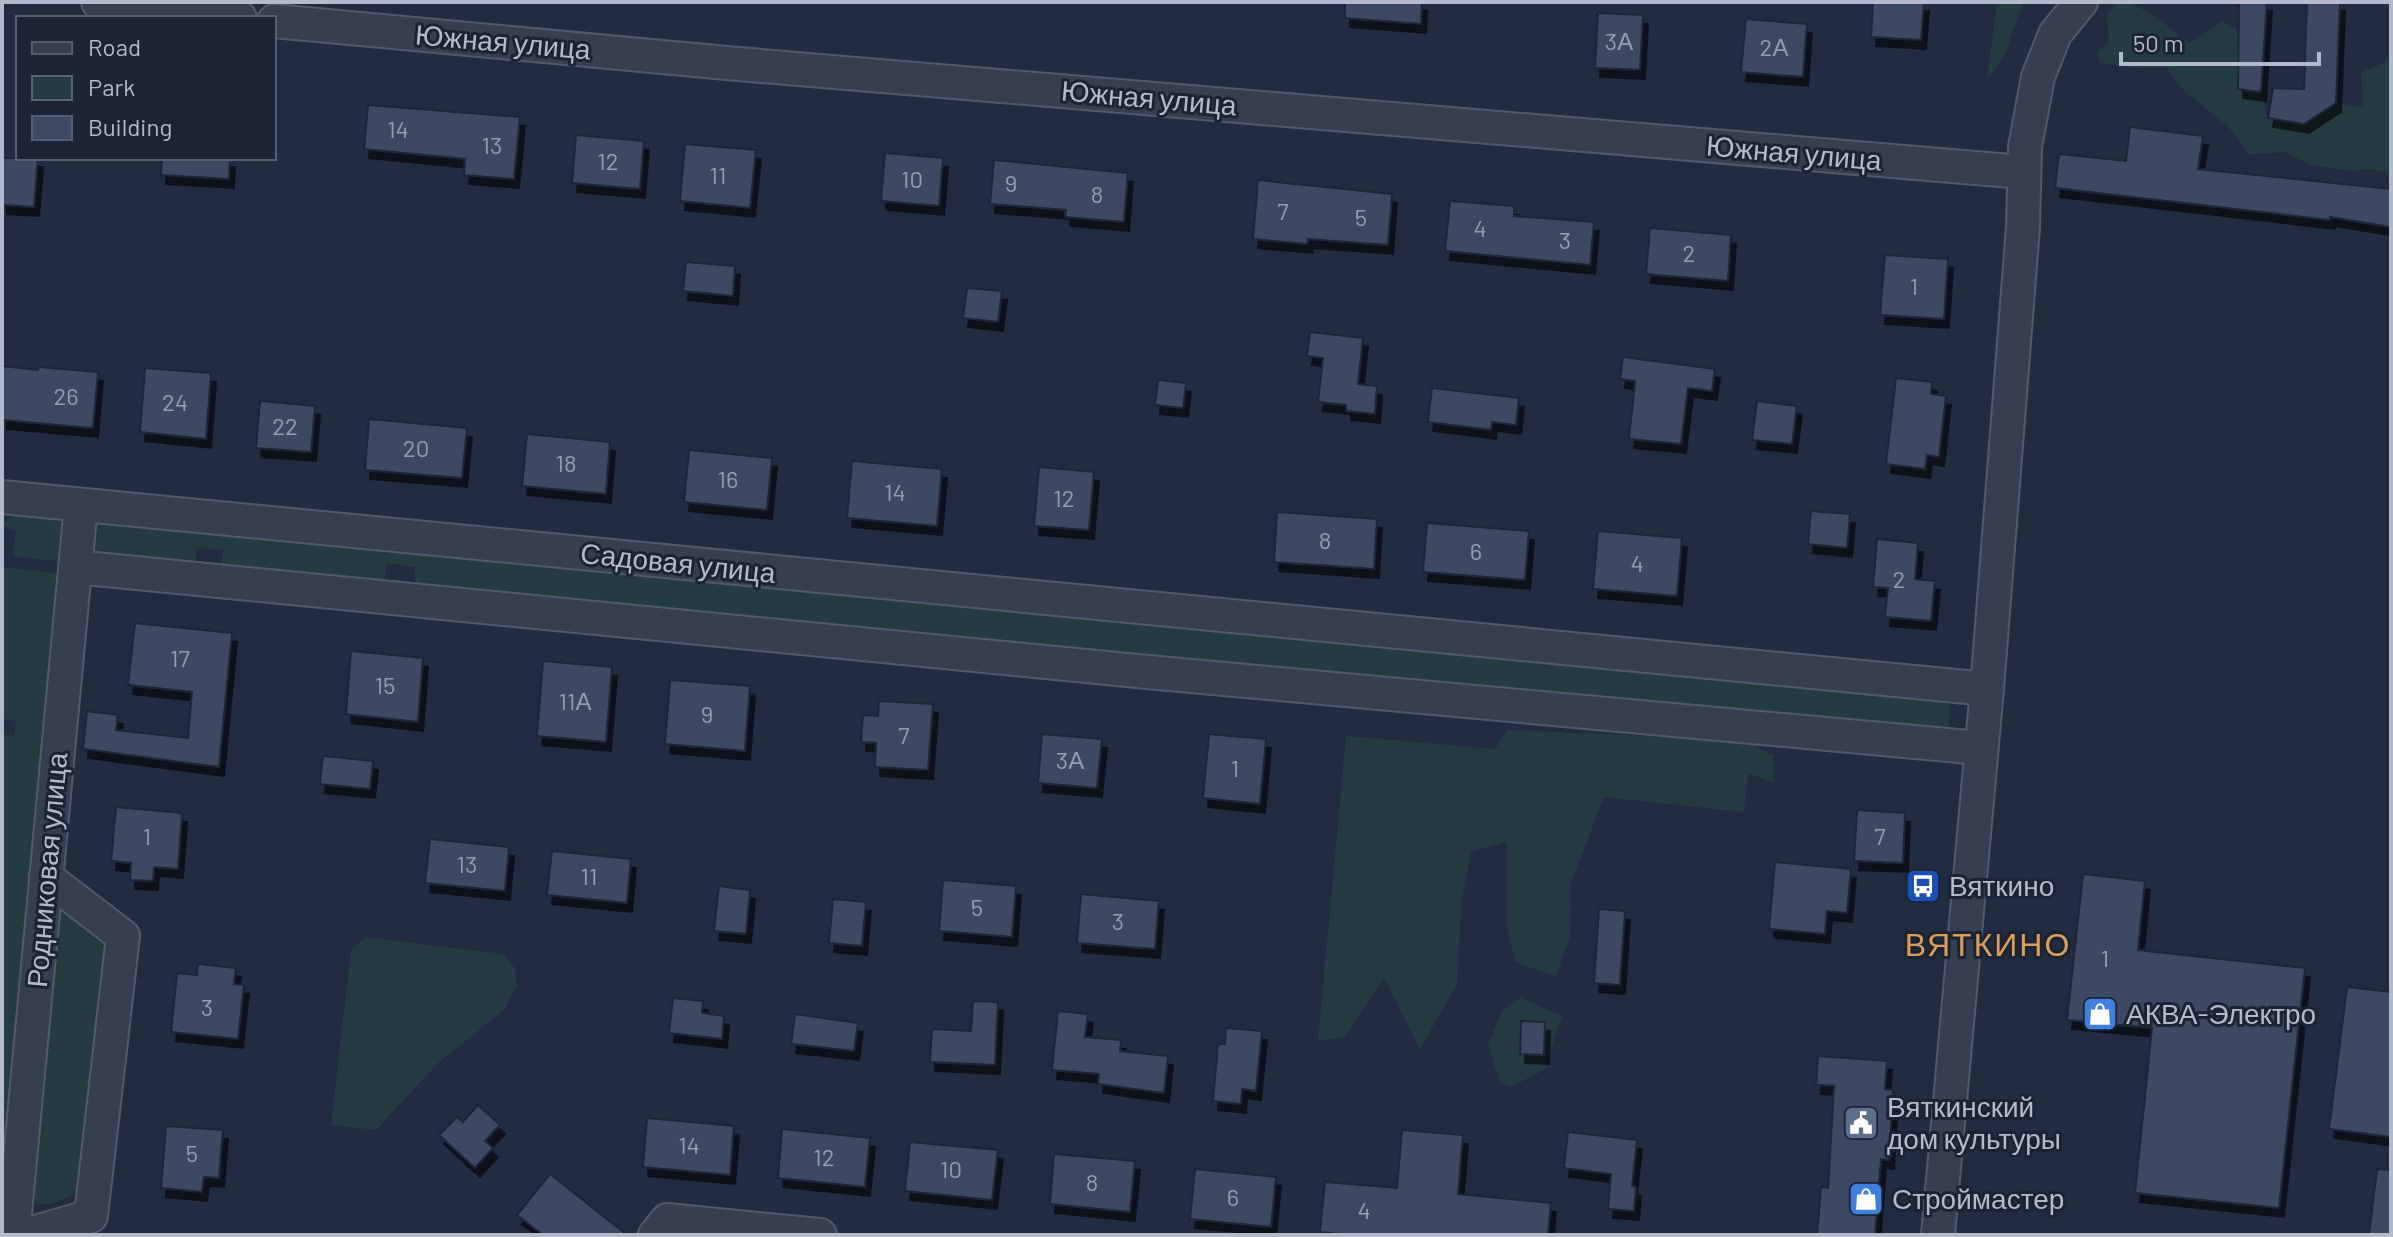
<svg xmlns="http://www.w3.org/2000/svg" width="2393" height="1237" font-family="Barlow,sans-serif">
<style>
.green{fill:#243c41;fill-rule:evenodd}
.building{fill:#3d4a60;stroke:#1d2637;stroke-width:2;filter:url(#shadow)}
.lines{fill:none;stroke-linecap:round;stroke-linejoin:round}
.minor-casing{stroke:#515a6b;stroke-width:36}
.minor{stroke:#363f50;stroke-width:32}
.labels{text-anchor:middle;stroke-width:6;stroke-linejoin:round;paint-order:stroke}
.number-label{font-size:24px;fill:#959eb0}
.street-label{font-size:28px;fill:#b2bacb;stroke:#1b2435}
.poi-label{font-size:28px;fill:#b2bacb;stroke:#1b2435;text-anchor:start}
.quarter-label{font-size:32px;letter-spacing:2px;fill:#e09d58;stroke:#1b2435}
</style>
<defs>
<filter id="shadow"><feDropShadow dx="5" dy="9" stdDeviation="0" flood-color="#0009"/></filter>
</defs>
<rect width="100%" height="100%" fill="#212c40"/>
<g class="green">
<path d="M1997,2h26l-18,53 -18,24z"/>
<path d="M2118,2c25,0 52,27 72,41l32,-22 17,10 -1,58 23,3 7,26 36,6 32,-21 27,4 -2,-34 30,-14v114l-23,-4 -14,2 -44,-6 -24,-13 -37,2 -21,-28 -44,-35 -18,-24 -27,1 -39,-5 -3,-11 12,-10 -2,-28z"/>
<path d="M27,515l31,4 8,12 -2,31 -51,-6 3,-26 -14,-4 8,-9z"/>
<path d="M100,520l1843,177 7,11 -2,23 -1319,-117 -8,-11 -55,-6 -11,8 -140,-14v-24l-28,-4 -3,23 -163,-15 2,-21 -26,-2 -3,21 -93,-8 -14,-14 2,-19z"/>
<path d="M2,567l61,7 -61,661v-501l12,2 2,-15 -14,-2z"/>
<path d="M1507,730l234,10 32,15 1,28 -26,-10 -4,39 -140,-15 -33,85 -1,55 -14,39 -41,-14 -8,-33v-87l-36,10 -9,46 -5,86 -37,65 -36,-71 -39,59 -27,4 28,-305 149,13z"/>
<path d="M69,904l40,41 -30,247c-22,10 -34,19 -56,5l32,-291z"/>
<path d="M365,937l138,17 11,13 3,19 -13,24 -67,54 -61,66 -45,-5 20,-175z"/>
<path d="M1521,998l41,18 -18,54 -34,17 -11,-7 -11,-36 15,-35zM1521,1021l23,1v32z"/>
</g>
<g class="building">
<path d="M1345,2h77l-1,22 -76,-6z"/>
<path d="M1873,2h51l-3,38 -50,-3z"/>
<path d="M2239,2h28l-6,90 -23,-3z"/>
<path d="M2307,2h33l-4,101 -32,21 -36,-6 5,-30 31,1z"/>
<path d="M1598,13l45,2 -3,55 -45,-2z"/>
<path d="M1746,19l61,5 -4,53 -62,-5z"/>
<path d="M368,105l152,12 -6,62 -50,-4 1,-16 -101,-10z"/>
<path d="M2130,127l73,9 -5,33 193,20v38l-61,-10v3l-275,-32 4,-34 67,7z"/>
<path d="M576,135l68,6 -4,48 -68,-6z"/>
<path d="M685,144l71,6 -6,58 -70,-7z"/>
<path d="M885,153l58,5 -4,48 -58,-5z"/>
<path d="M2,158h36l-4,49 -32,-2z"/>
<path d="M162,158h68l-1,21 -68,-4z"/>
<path d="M994,160l134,13 -4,49 -59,-5 1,-7 -76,-6z"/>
<path d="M1258,180l134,14 -4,51 -80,-6 -1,5 -54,-5z"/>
<path d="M1450,201l64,5v10l80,6 -4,43 -145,-14z"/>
<path d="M1650,228l81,7 -3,46 -82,-7z"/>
<path d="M1885,255l63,4 -4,60 -64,-4z"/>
<path d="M686,262l49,4 -2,30 -50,-5z"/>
<path d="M967,288l35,3 -4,31 -35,-4z"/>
<path d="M1310,332l53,6 -5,46 19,2 -2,28 -29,-3v-6l-28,-3 5,-44 -16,-2z"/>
<path d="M1623,357l92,12 -3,22 -24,-3 -7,56 -52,-5 6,-58 -15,-2z"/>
<path d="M2,366l36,4 1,-3 59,5 -5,56 -91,-8z"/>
<path d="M145,368l66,5 -5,66 -66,-7z"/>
<path d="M1896,378l36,4 -1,12 15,2 -7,61 -12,-2 -2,14 -39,-5z"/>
<path d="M1158,380l28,3 -3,25 -28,-3z"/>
<path d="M1432,388l87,10 -3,27 -24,-3 -1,8 -63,-8z"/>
<path d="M260,401l55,5 -4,46 -55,-4z"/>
<path d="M1757,401l40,5 -5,38 -40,-4z"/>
<path d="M369,419l98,9 -5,50 -97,-8z"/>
<path d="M527,434l83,8 -4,52 -84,-8z"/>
<path d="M689,450l83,8 -5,52 -83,-8z"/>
<path d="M852,461l90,8 -5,57 -90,-8z"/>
<path d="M1039,467l55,5 -5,58 -55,-4z"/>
<path d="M1811,511l39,3 -3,34 -39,-4z"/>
<path d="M1277,512l100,7 -3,50 -100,-7z"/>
<path d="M1427,523l102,8 -4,49 -102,-8z"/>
<path d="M1598,531l84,7 -5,58 -84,-7z"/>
<path d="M1877,539l41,4 -3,36 20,2 -4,40 -46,-4 3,-29 -15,-1z"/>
<path d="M135,623l97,10 -13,134 -136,-18 4,-38 31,4 -2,15 72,8 4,-46 -64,-7z"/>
<path d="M351,651l72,7 -5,64 -72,-8z"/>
<path d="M543,661l69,6 -6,75 -69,-6z"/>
<path d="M670,680l80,6 -5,65 -80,-7z"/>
<path d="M879,701l54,3 -5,66 -53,-3 1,-24 -15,-1 2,-27 15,1z"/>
<path d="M1042,734l60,5 -5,49 -59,-5z"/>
<path d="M1209,734l57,5 -6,65 -57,-6z"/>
<path d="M323,756l50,5 -3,28 -50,-5z"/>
<path d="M116,807l66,6 -4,56 -24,-2 -1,14 -23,-1 1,-17 -20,-2z"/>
<path d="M1857,810l48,3 -2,50 -49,-2z"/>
<path d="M430,839l79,8 -4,44 -80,-8z"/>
<path d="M552,851l79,8 -4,44 -80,-8z"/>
<path d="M1775,862l76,7 -4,44 -20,-2 -2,23 -56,-5z"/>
<path d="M2083,874l62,7 -7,69 167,18 -26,240 -144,-15 17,-165 -85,-8z"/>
<path d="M943,880l73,6 -4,51 -73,-6z"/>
<path d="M719,886l31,4 -4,44 -32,-3z"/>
<path d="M1081,894l78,7 -4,48 -78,-6z"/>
<path d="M833,899l33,3 -4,44 -33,-3z"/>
<path d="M1599,909l26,2 -5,74 -26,-2z"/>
<path d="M198,964l38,4 -2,16 10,1 -6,54 -67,-7 6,-59 20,2z"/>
<path d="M2347,987l44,5v145l-62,-8z"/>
<path d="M673,998l30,3 -1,12 22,3 -2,23 -53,-6z"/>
<path d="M973,1001l25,1 -3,63 -65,-3 2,-33 39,2z"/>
<path d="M1058,1011l30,3 -3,23 36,3 -1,11 48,5 -4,37 -66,-9 1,-10 -47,-4z"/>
<path d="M795,1014l63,9 -4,28 -63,-7z"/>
<path d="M1521,1021l24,1 -1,33 -24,-1z"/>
<path d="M1226,1028l36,3 -6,60 -14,-2 -1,15 -28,-3 5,-57h7z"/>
<path d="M1818,1056l69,5 -2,28 8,1 -4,70 -8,-1 -6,76h-58l4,-48 7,1 6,-102 -18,-1z"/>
<path d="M478,1105l22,20 -15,16 8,7 -18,20 -36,-33 18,-18 6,5z"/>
<path d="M647,1118l87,8 -4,49 -87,-8z"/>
<path d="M166,1126l57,4 -4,48 -15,-1 -2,15 -41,-4z"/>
<path d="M782,1129l88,9 -5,49 -87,-9z"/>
<path d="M1402,1130l61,5 -5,59 93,9 -3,32h-197l-31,-3 5,-50 72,6z"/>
<path d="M1568,1132l69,8 -5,46 4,1 -2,24 -26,-2 3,-35 -47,-6z"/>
<path d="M910,1142l88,8 -6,50 -87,-9z"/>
<path d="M1054,1154l81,7 -5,51 -80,-8z"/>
<path d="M1195,1169l81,8 -5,50 -81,-8z"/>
<path d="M2377,1169l14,1v65h-22z"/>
<path d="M550,1174l77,61h-84l-26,-20z"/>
</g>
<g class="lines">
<g class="minor-casing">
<g id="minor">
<path d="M98,2l26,5 116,11"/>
<path d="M274,21l453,42 1296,109"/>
<path d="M2,497l1985,192"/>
<path d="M75,567l1062,104 843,77"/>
<path d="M13,1235l68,-730"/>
<path d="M25,1235l66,-19 32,-280 -77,-59"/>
<path d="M655,1235l12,-15 153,15"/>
<path d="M1938,1235l49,-546 36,-462 2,-80 13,-70 17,-43 26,-32"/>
</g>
</g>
<use href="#minor" class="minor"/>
</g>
<defs>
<g id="bus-square" transform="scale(1.8)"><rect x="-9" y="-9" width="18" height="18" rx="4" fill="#1a4fb4" stroke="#1b2435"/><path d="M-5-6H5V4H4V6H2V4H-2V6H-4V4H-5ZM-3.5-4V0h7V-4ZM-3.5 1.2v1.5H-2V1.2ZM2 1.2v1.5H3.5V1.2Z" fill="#fff"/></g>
<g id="shop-square" transform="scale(1.8)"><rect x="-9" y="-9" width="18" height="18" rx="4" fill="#3f7fe0" stroke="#1b2435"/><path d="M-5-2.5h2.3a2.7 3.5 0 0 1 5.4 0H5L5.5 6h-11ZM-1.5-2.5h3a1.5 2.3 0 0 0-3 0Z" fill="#fff"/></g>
<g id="civic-square" transform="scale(1.8)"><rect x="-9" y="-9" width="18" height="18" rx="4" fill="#5c6f8a" stroke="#1b2435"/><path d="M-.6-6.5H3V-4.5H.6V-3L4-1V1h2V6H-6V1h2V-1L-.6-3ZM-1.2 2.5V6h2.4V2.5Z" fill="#fff"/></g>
</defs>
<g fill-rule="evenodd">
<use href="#bus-square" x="1923" y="886"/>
<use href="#shop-square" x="2100" y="1014"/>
<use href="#civic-square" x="1861" y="1123"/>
<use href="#shop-square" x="1866" y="1199"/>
</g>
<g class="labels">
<g class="number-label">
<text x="1619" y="50">3А</text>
<text x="1774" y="56">2А</text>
<text x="398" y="138">14</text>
<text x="492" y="154">13</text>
<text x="608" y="170">12</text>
<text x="718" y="184">11</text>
<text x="912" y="188">10</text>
<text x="1011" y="192">9</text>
<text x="1097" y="203">8</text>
<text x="1283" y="220">7</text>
<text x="1361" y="226">5</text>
<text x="1480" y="237">4</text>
<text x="1565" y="249">3</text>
<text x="1689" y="262">2</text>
<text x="1914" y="295">1</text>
<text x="66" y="405">26</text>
<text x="175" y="411">24</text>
<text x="285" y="435">22</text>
<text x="416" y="457">20</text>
<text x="566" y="472">18</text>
<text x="728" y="488">16</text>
<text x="895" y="501">14</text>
<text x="1064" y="507">12</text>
<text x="1325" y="549">8</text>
<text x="1476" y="560">6</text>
<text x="1637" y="572">4</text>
<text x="1899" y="588">2</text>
<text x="180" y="667">17</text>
<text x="385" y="694">15</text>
<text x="575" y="710">11А</text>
<text x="707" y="723">9</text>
<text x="904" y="744">7</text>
<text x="1070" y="769">3А</text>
<text x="1235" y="777">1</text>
<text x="147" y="845">1</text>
<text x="1880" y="845">7</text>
<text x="467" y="873">13</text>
<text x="589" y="885">11</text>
<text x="977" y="916">5</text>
<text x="1118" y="930">3</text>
<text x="2105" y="967">1</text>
<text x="207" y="1016">3</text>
<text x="689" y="1154">14</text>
<text x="192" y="1162">5</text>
<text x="824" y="1166">12</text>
<text x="951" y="1178">10</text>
<text x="1092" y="1191">8</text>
<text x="1233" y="1206">6</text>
<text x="1364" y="1219">4</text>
</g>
<g class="street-label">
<text transform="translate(503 42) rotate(5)" y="10">Южная улица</text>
<text transform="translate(1149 98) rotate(5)" y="10">Южная улица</text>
<text transform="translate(1794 153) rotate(5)" y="10">Южная улица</text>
<text transform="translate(678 563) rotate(6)" y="10">Садовая улица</text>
<text transform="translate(47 870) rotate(-85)" y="10">Родниковая улица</text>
</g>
<g class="poi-label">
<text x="1949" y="896">Вяткино</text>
<text x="2126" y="1024">АКВА-Электро</text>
<text x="1887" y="1117">Вяткинский<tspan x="1887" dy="32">дом культуры</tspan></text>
<text x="1892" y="1209">Строймастер</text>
</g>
<g class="quarter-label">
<text x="1988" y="956">ВЯТКИНО</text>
</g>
</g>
<rect width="2393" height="1237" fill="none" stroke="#b2bacb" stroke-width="8"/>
<rect x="16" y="16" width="260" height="144" fill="#1b2435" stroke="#576071" stroke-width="2"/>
<rect x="32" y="42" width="40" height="12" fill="#363f50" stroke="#576071" stroke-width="2"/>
<text x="88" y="56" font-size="24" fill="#b2bacb">Road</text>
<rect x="32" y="76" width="40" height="24" fill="#243c41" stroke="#576071" stroke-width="2"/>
<text x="88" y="96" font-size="24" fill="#b2bacb">Park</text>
<rect x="32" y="116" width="40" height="24" fill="#3d4a60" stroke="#576071" stroke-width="2"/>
<text x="88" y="136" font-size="24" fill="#b2bacb">Building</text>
<path d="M2121 52v12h198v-12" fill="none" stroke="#b2bacb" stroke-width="4"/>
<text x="2133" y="52" font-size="24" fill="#b2bacb" stroke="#1b2435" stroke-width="6" paint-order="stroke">50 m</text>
</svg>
